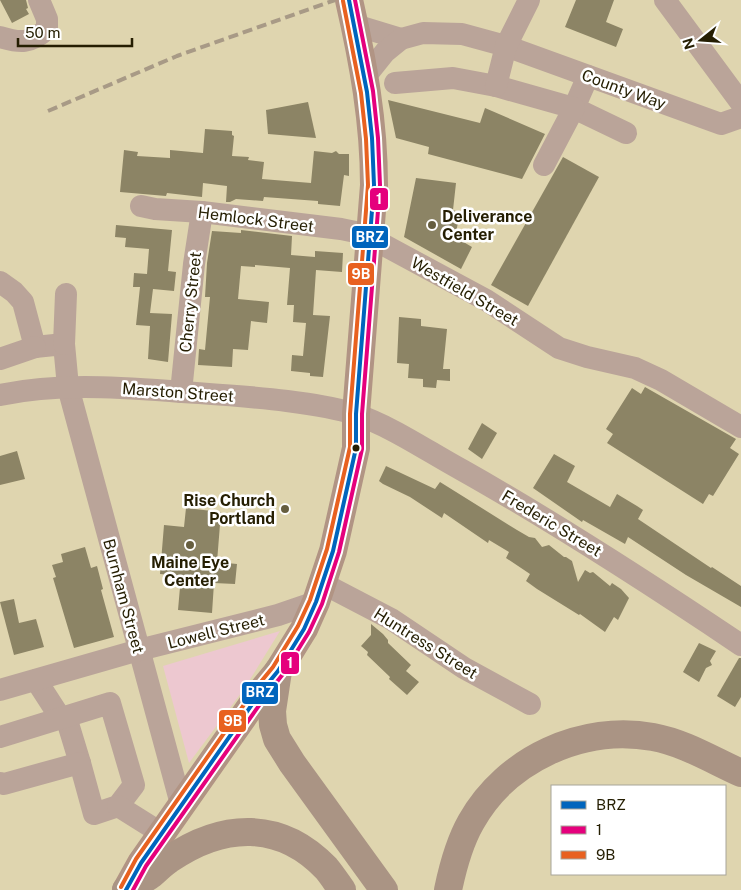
<svg xmlns="http://www.w3.org/2000/svg" width="741" height="890" font-family="'Public Sans',sans-serif">
<style>
.green{fill:#edc8d0}
.building{fill:#8c8465}
.lines{fill:none;stroke-linecap:round;stroke-linejoin:round}
.minor{stroke:#baa499;stroke-width:22}
.major{stroke:#b19484;stroke-width:28}
.highway{stroke:#aa9484;stroke-width:28}
.rail{stroke:#a89a86;stroke-width:4;stroke-dasharray:10 5;stroke-linecap:butt}
.bus-1-casing{stroke:#fff;stroke-width:8}
.bus-2-casing{stroke:#fff;stroke-width:8}
.bus-3-casing{stroke:#fff;stroke-width:8}
.bus-1{stroke:#0065bd;stroke-width:4}
.bus-2{stroke:#e5007d;stroke-width:4}
.bus-3{stroke:#e86120;stroke-width:4}
.poi-dot{fill:#665e3f;stroke:#fff;stroke-width:2}
.bus-dot{fill:#251e02;stroke:#fff;stroke-width:2}
.labels{text-anchor:middle;stroke-width:5;stroke-linejoin:round;paint-order:stroke}
.street-label{font-size:16px;fill:#251e02;stroke:#fff}
.poi-label{font-size:16px;font-weight:bold;fill:#251e02;stroke:#fff;text-anchor:start}
.line-badge{stroke:#fff;stroke-width:2}
.badge-label{font-size:14px;text-anchor:middle;font-weight:bold;fill:#fff}
</style>
<rect width="100%" height="100%" fill="#dfd5af"/>
<path class="green" d="M280,631l-36,58 -55,74 -26,-97z"/>
<g class="building">
<path d="M0,0h26l2,8 -2,1 3,5 -17,9z"/>
<path d="M576,0h38l-8,22 17,7 -7,18 -51,-20z"/>
<path d="M388,100l92,23 5,-15 60,26 -23,45 -94,-25 1,-7 -33,-9z"/>
<path d="M308,102l8,36 -48,-4 -2,-24z"/>
<path d="M205,129l27,2v4l2,1 -2,20 17,1 -1,3 16,2 -2,17 49,4 3,-32 18,2 4,-2 3,3h10v22l-5,-1 -4,31 -22,-2v-3l-54,-4 -1,4 -27,-2 -6,3h-4l1,-16 -24,-3 -1,14 -35,-4 -1,3 -46,-4 4,-42 14,2 -1,4 33,2v-8l33,3z"/>
<path d="M563,157l36,20 -71,129 -37,-21z"/>
<path d="M416,178l40,5 -3,27 7,3 -5,24 17,10 -11,22 -57,-32z"/>
<path d="M116,225l56,5 -4,41 8,1 -2,19 -21,-2 -3,24 22,1 -4,48 -20,-3 2,-33 -14,-1 4,-38h-7l1,-14 13,1 2,-25 -24,-2 1,-9 -11,-1z"/>
<path d="M241,230l51,6 -1,19 24,2v-6l28,2 -1,19 -26,-2 -3,45 17,1 -7,61 -13,-1v-3l-19,-2 1,-16 11,1 3,-33 -13,-1 1,-17h-7l3,-37 -35,-3v2l-14,-1 -3,33 31,3 -2,21 -16,-2 -3,29 -15,-1 -1,18 -34,-2 1,-16 6,1 5,-53h-5l2,-34 5,-32 29,2z"/>
<path d="M399,317l22,2v7l26,3 -4,40h7v12l-13,-1 -1,8 -13,-1v-8l-15,-1 1,-14 -12,-1z"/>
<path d="M645,387l91,52 -6,9 9,6 -26,42 -4,-2 -6,10 -96,-61 6,-9 -7,-5 26,-41 9,6z"/>
<path d="M482,423l15,10 -15,26 -14,-10z"/>
<path d="M17,451l8,28 -25,6v-29z"/>
<path d="M554,454l21,12 -8,16 43,25 7,-13 20,12 6,4 -5,9 73,49 1,-1 29,19v21l-55,-32 -58,-38 -3,7 -42,-24 -1,2 -49,-34z"/>
<path d="M386,466l49,23 5,-7 77,48 12,7 6,1 7,9 7,-2 15,12h2l6,4 6,21 7,-12 5,3 3,-1 17,14 2,-3 9,6 8,9 -11,22 -4,-3 -9,15 -25,-18 -1,1 -42,-26 -11,-8 4,-7 -24,-16 3,-6 -20,-12 -1,3 -44,-30 -2,5 -32,-21 -27,-13 -4,-3z"/>
<path d="M186,508l35,4 -4,50 20,2 -2,20 -21,-1 -2,30 -34,-3 3,-34 -21,-2 4,-49 20,2z"/>
<path d="M85,547l6,21 6,-2 6,23 -2,1 13,47 -40,11 -21,-70 3,-1 -4,-12 11,-3 -2,-8z"/>
<path d="M14,599l5,24 17,-4 8,28 -30,8 -14,-53z"/>
<path d="M371,624l12,10 5,6v3l23,22 -5,6 13,11 -12,13 -18,-16 1,-2 -23,-22 1,-3 -7,-6 10,-11z"/>
<path d="M699,643l17,8 -6,10 2,4 -6,3 -7,14 -16,-10z"/>
<path d="M739,658h2v39l-6,10 -18,-11z"/>
</g>
<g class="lines">
<g class="minor">
<path d="M665,0l76,103"/>
<path d="M355,25l46,14"/>
<path d="M0,37c20,6 30,7 47,-8v-10l-8,-19"/>
<path d="M588,76l-14,32 52,25"/>
<path d="M365,77l20,-25 16,-13 22,-6 39,1 44,12 215,78 20,-7"/>
<path d="M395,83l58,-5 43,8 78,22 -30,57"/>
<path d="M496,86l10,-40 23,-46"/>
<path d="M141,206l14,3 47,3 139,17 29,6 12,9 104,56 73,48 28,9 48,11 26,12 80,47"/>
<path d="M0,282l14,10 9,10 12,45 29,-3 4,43 113,417"/>
<path d="M64,344l2,-50"/>
<path d="M0,359l35,-12"/>
<path d="M181,392l13,-128 8,-52"/>
<path d="M0,395c56,-12 114,-8 170,-4 39,3 78,5 117,10 23,3 46,6 68,13 38,13 72,37 107,56 96,54 188,114 279,175"/>
<path d="M322,583l69,36 73,49 66,36"/>
<path d="M36,680l20,31 2,8"/>
<path d="M0,690l139,-40 139,-35 38,-13"/>
<path d="M66,717l14,46"/>
<path d="M0,737l110,-34 24,82 -16,21 -24,8 -14,-51 -76,21 -4,-1"/>
<path d="M118,806l43,27"/>
</g>
<path class="major" d="M126,890l15,-27 119,-170 18,-22 26,-42 12,-27 17,-51 23,-103v-34l18,-229c0,-63 -11,-124 -25,-185"/>
<g class="highway">
<path d="M278,671l-6,40 1,14 4,14 15,24 92,127"/>
<path d="M126,890c9,-5 18,-10 26,-16 6,-5 11,-11 18,-15 53,-36 110,-39 156,9 6,7 11,15 16,22"/>
<path d="M448,890c5,-24 11,-47 23,-68 35,-63 112,-98 182,-85 32,6 59,23 88,36"/>
</g>
<path class="rail" d="M48,111l129,-55 158,-56"/>
<g class="bus-1-casing">
<path id="bus-1" d="M126,890l15,-27 119,-170 18,-22 26,-42 12,-27 17,-51 23,-103v-34l18,-229 -2,-47 -5,-46 -18,-92"/>
</g>
<g class="bus-2-casing">
<path id="bus-2" d="M133,890l13,-24 119,-169 18,-23 26,-42 13,-28 17,-52 23,-103v-35l18,-229 -2,-47 -5,-47 -18,-91"/>
</g>
<g class="bus-3-casing">
<path id="bus-3" d="M121,887l15,-28 119,-170 18,-22 25,-41 12,-26 17,-51 23,-102v-33l18,-229 -2,-46 -5,-46 -18,-92"/>
</g>
<use href="#bus-1" class="bus-1"/>
<use href="#bus-2" class="bus-2"/>
<use href="#bus-3" class="bus-3"/>
</g>
<g class="poi-dot">
<circle cx="432" cy="225" r="5"/>
<circle cx="285" cy="509" r="5"/>
<circle cx="190" cy="545" r="5"/>
</g>
<circle class="bus-dot" cx="356" cy="448" r="4.5"/>
<g class="labels">
<g class="street-label">
<text transform="translate(624 89) rotate(20)" y="6">County Way</text>
<text transform="translate(256 219) rotate(7)" y="6">Hemlock Street</text>
<text transform="translate(465 291) rotate(30)" y="6">Westfield Street</text>
<text transform="translate(190 302) rotate(-84)" y="6">Cherry Street</text>
<text transform="translate(178 392) rotate(4)" y="6">Marston Street</text>
<text transform="translate(552 523) rotate(31)" y="6">Frederic Street</text>
<text transform="translate(124 596) rotate(75)" y="6">Burnham Street</text>
<text transform="translate(216 631) rotate(-14)" y="6">Lowell Street</text>
<text transform="translate(426 643) rotate(32)" y="6">Huntress Street</text>
</g>
<g class="poi-label">
<text x="442" y="222">Deliverance<tspan x="442" dy="18">Center</tspan></text>
<text x="275" y="506" text-anchor="end">Rise Church<tspan x="275" dy="18">Portland</tspan></text>
<text x="190" y="568" text-anchor="middle">Maine Eye<tspan x="190" dy="18">Center</tspan></text>
</g>
</g>
<g class="line-badge">
<rect x="369" y="187" width="20" height="24" rx="5" fill="#e5007d"/>
<rect x="351" y="225" width="38" height="24" rx="5" fill="#0065bd"/>
<rect x="347" y="262" width="28" height="24" rx="5" fill="#e86120"/>
<rect x="280" y="651" width="20" height="24" rx="5" fill="#e5007d"/>
<rect x="241" y="681" width="38" height="24" rx="5" fill="#0065bd"/>
<rect x="218" y="709" width="29" height="24" rx="5" fill="#e86120"/>
</g>
<g class="badge-label">
<text x="379" y="204">1</text>
<text x="370" y="242">BRZ</text>
<text x="361" y="279">9B</text>
<text x="290" y="668">1</text>
<text x="260" y="697">BRZ</text>
<text x="233" y="726">9B</text>
</g>
<rect x="551" y="785" width="175" height="90" fill="#ffffff" stroke="#a8a59a"/>
<rect x="561" y="801" width="25" height="8" fill="#0065bd" stroke="#a8a59a"/>
<text x="596" y="810" font-size="15" fill="#251e02">BRZ</text>
<rect x="561" y="826" width="25" height="8" fill="#e5007d" stroke="#a8a59a"/>
<text x="596" y="835" font-size="15" fill="#251e02">1</text>
<rect x="561" y="851" width="25" height="8" fill="#e86120" stroke="#a8a59a"/>
<text x="596" y="860" font-size="15" fill="#251e02">9B</text>
<g transform="translate(701 40) rotate(253)" stroke="#ffffff" stroke-width="4" paint-order="stroke">
<path d="M0-4L9 19L0 12L-9 19Z" fill="#251e02"/>
<text y="-8" font-size="14" font-weight="bold" text-anchor="middle" fill="#251e02">N</text>
</g>
<path d="M18 38v8h114v-8" fill="none" stroke="#251e02" stroke-width="2.5"/>
<text x="25" y="38" font-size="15" fill="#251e02" stroke="#ffffff" stroke-width="4" paint-order="stroke">50 m</text>
</svg>
